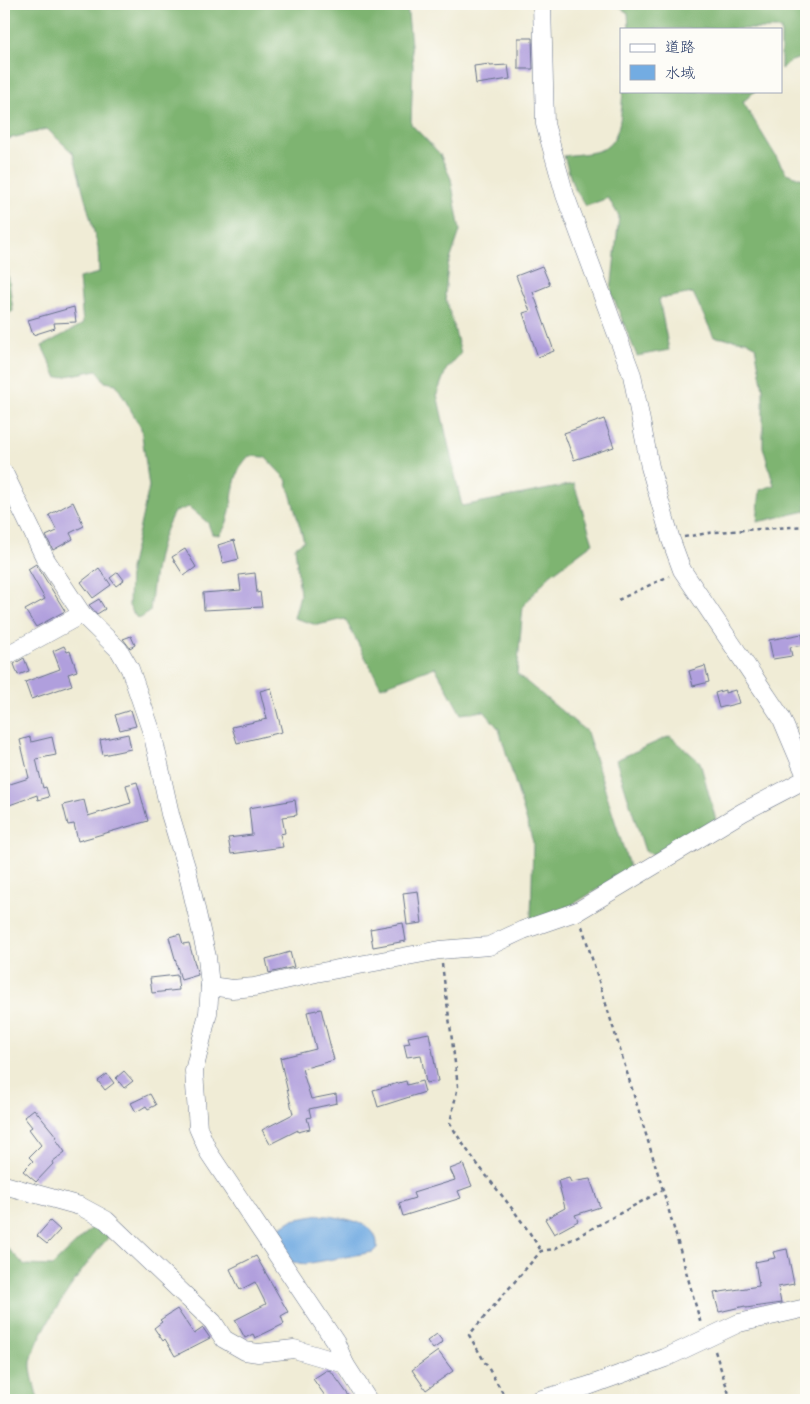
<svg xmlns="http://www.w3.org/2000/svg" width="810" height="1404" font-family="'Comic Neue','Klee One',sans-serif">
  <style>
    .forest { fill: #7eb471; stroke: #4c7268 }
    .water { fill: #73ace2; stroke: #476ea0 }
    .building { fill: #b09fdd }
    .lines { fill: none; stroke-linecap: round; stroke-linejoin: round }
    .minor-casing { stroke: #667188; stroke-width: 19 }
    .path { stroke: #667188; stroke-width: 2.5; stroke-dasharray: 4 4; stroke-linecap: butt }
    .minor { stroke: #fff; stroke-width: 18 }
  </style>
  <rect width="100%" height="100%" fill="#fdfcf7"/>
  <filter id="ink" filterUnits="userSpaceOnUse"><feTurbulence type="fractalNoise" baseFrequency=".02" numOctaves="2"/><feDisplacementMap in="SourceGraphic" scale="10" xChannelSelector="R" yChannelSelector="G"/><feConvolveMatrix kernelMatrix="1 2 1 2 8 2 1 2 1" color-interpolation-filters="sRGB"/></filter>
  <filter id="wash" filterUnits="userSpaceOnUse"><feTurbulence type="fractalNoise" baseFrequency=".0096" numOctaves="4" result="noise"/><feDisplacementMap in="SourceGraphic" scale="20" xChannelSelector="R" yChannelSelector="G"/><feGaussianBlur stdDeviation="1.12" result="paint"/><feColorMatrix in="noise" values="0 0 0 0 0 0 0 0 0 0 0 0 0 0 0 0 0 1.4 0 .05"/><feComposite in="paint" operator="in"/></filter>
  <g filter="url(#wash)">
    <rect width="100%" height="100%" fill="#f0ecd6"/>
    <g class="forest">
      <path d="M4 4H407L413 65 411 124 440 154 451 179 460 231 448 266 445 295 461 353 446 370 437 394 462 506 574 484 593 543 550 575 523 606 517 674 587 732 630 869 543 923 531 919 533 842 499 729 484 711 461 714 435 667 381 687 345 619 317 625 294 618 300 595 295 547 304 541 286 479 265 457 249 456C226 478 238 511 220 535L212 534 208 523 189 507 174 512C157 543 154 576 150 611L141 618 136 617 129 606 130 569 149 487 141 428 116 384 105 382 97 370 57 378 42 346 83 324 79 278 99 273 98 247 73 153 47 129 4 140Z"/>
      <path d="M614 4H806V56L789 62 781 69V29H629L628 13Z"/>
      <path d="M623 91H755L743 102 786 173 806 180V511L757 522 760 490 774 485 763 447V389L755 346 746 341 714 337 693 293 659 299 669 350 637 356 611 292 619 216 608 198 586 206 573 186 564 156C576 154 593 154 603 149 622 140 621 109 623 91Z"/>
      <path d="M4 242 13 311 4 316Z"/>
      <path d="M670 736 700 762 716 820 655 855 645 851 616 760Z"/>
      <path d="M98 1222 108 1230V1238C87 1261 36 1332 31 1362 30 1373 36 1389 38 1400H4V1245L25 1265 52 1266Z"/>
    </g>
    <path class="water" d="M320 1215C340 1218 380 1220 377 1248L373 1252 305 1264 292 1262 278 1246 276 1230 292 1220Z"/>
    <g id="blocks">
      <g class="building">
        <path d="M518 38H532L533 69H518Z"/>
        <path d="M490 64V66L508 65 510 79 476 84 474 66Z"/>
        <path d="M542 266 550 285 533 292 554 351 538 357 523 313 530 311 516 276Z"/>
        <path d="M74 307 76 322 54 323 55 328 33 335 28 320Z"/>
        <path d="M604 419 614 447 574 460 564 433Z"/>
        <path d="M73 502 84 526 70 533 73 539 53 550 46 536 57 531 49 515Z"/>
        <path d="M234 540 239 559 223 563 218 545Z"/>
        <path d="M185 549 196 567 184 576 172 557Z"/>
        <path d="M36 564 65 611 36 627 25 610 45 599 28 569Z"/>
        <path d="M99 568 111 585 93 598 81 582Z"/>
        <path d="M118 572 124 580 116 586 110 578Z"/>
        <path d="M255 573 257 593 260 592 262 607 204 610 203 593 241 590 239 575Z"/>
        <path d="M99 599 105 609 97 614 89 605Z"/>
        <path d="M802 634 804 645 790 647 792 656 773 659 769 640Z"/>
        <path d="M131 636 135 645 130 648 123 639Z"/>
        <path d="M64 646 67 652 70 651 77 671 68 674 72 685 31 699 25 682 60 669 53 651Z"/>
        <path d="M24 658 29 671 18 675 14 664Z"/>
        <path d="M705 666 709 682 693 686 689 671Z"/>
        <path d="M271 688 282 732 237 743 232 727 267 719 260 691Z"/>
        <path d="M725 690V693L735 690 739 703 719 708 715 693Z"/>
        <path d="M131 710 136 726 120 730 115 715Z"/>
        <path d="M128 734 131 749 103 755 100 740Z"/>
        <path d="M30 737 31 742 52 737 56 755 36 759 43 788 46 787 49 797 38 800 37 795 4 807V786L29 778 20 740Z"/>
        <path d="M137 782 148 821 78 841 74 824 68 825 63 805 84 800 88 816 131 803 126 785Z"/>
        <path d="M295 800 297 815 282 817 285 833 280 834 283 847 231 854 228 838 252 835 249 808Z"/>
        <path d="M418 891 422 923 407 925 403 893Z"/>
        <path d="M403 923 406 941 373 947 370 929Z"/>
        <path d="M180 934 183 944 189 943 198 975 181 980 169 937Z"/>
        <path d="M290 952 294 967 269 973 266 959Z"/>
        <path d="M177 975 179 990 152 993 150 978Z"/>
        <path d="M321 1009 334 1060 302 1069 311 1099 336 1094 337 1103 309 1109 311 1117 307 1118 310 1129 298 1132V1130L270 1144 262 1130 293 1114 280 1058 316 1049 307 1012Z"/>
        <path d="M429 1033 438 1081 426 1083 421 1055 407 1057 404 1044 410 1043 408 1037Z"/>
        <path d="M124 1071 133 1081 124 1088 116 1078Z"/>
        <path d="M107 1074 114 1083 105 1090 98 1081Z"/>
        <path d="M406 1081 407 1085 422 1081 425 1092 378 1107 373 1090Z"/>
        <path d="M150 1094 156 1105 148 1109 146 1106 136 1112 131 1103Z"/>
        <path d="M34 1109 57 1137 55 1138 65 1152 52 1162 53 1164 36 1182 23 1171 33 1161 29 1157 41 1145 29 1129 32 1127 24 1117Z"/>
        <path d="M463 1164 472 1186 458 1191 461 1198 403 1216 399 1203 415 1198 413 1193 455 1180 450 1169Z"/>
        <path d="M569 1178 571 1182 590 1179 600 1207 575 1215 578 1221 554 1234 545 1219 565 1208 558 1181Z"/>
        <path d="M50 1221 60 1230 47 1244 37 1236Z"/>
        <path d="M787 1249 794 1284 778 1287 781 1303 746 1308 745 1306 719 1312 714 1293 759 1286 755 1262 775 1258 773 1252Z"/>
        <path d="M256 1256 288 1312 281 1316 284 1324 255 1338 253 1334 245 1338 235 1320 266 1304 255 1282 240 1290 230 1269Z"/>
        <path d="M177 1309 194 1334 203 1328 210 1338 175 1356 165 1339 163 1341 154 1328 162 1322 160 1320Z"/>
        <path d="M437 1334 443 1342 433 1349 427 1341Z"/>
        <path d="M438 1351 453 1371 426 1390 412 1370Z"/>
        <path d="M327 1370 331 1371 352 1400H328L313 1379Z"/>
      </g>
    </g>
  </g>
  <g filter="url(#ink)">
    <use href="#blocks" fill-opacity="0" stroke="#667188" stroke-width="1"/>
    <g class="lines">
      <defs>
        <g id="minor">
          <path d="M542 4 545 124 565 195 632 375 650 467 671 540 682 570 781 717 806 776"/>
          <path d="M4 473 46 560 82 614 119 650 130 669 153 736 170 814 187 870 207 957 210 986 208 1013 194 1071 198 1128 209 1153 336 1343 345 1364 368 1400"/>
          <path d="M4 657 82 614"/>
          <path d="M210 986 232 989 254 987 316 973 440 950 489 946 523 930 578 911 743 812 806 779"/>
          <path d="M4 1185 80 1206 106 1220 213 1322 224 1339 245 1351 258 1353 294 1349 345 1364"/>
          <path d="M539 1400 588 1386 665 1358 739 1323 806 1308"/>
        </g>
      </defs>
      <use href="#minor" class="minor-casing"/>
      <g class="path">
        <path d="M684 537 715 532 806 526"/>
        <path d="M618 600 669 576"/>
        <path d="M582 926 663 1190"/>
        <path d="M442 964 458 1086 450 1123C476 1169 515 1206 541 1251"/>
        <path d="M715 1351 731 1400"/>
        <path d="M507 1400 469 1335 541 1251 554 1249 663 1190 701 1324"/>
      </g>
      <use href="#minor" class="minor"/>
    </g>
  </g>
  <rect width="810" height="1404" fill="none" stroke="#fdfcf7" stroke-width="20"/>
  <rect x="620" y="28" width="162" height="65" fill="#fdfcf7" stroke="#a3aaba"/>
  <rect x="630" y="44" width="25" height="8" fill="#ffffff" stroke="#a3aaba"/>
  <text x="665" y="52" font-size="15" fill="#1b2f5e">道路</text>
  <rect x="630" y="65" width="25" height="15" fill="#73ace2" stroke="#a3aaba"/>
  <text x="665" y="78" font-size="15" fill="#1b2f5e">水域</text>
</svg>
